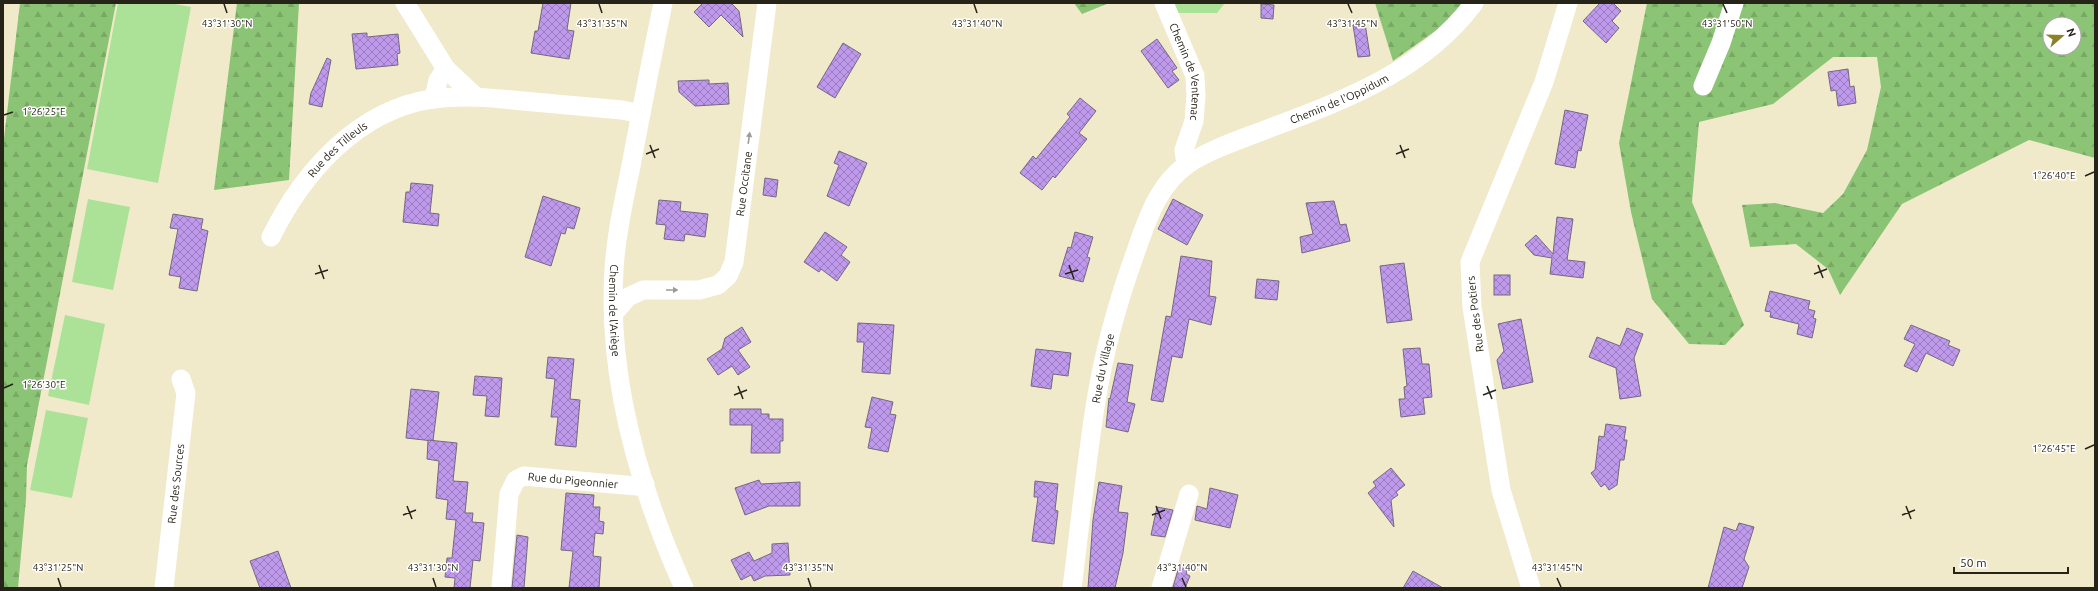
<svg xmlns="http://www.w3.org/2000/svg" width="2098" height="591" font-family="Ubuntu,sans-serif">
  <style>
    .green { fill: #ace298 }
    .forest { fill: url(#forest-firs); fill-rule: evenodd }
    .building { fill: url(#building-cross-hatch); stroke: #736881 }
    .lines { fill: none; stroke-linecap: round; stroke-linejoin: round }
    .minor { stroke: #fff; stroke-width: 19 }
    .oneway { fill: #9d9c97 }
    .ticks { fill: none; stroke: #262318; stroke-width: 1.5 }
    .labels { text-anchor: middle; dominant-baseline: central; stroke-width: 3; stroke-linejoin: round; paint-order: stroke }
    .street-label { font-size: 11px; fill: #262318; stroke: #fff }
    .ticks-label { font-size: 10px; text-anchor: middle; fill: #262318; stroke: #fff; stroke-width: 3; stroke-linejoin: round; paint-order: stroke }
  </style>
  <defs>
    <pattern id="forest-firs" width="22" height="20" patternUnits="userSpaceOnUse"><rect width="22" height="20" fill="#8bc475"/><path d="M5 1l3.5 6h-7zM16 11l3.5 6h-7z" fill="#78a864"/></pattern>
    <pattern id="building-cross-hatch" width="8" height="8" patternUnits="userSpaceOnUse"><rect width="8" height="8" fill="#bf99ec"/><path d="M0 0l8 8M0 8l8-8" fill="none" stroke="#9b7cbe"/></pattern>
  </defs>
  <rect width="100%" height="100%" fill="#f0eacb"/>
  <g class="green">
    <path d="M118 3H170L191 7 158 183 87 169Z"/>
    <path d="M1174 3H1225L1217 13H1174Z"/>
    <path d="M88 199 130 207 113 290 72 282Z"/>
    <path d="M65 315 105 324 89 405 48 396Z"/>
    <path d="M46 410 88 418 72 498 30 490Z"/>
  </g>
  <g class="forest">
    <path d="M20 3H116L27 465 26 499 18 588H3V147Z"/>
    <path d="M237 3H299L289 180 214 190Z"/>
    <path d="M1074 3H1109L1082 14Z"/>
    <path d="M1375 3H1475L1393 61Z"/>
    <path d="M1647 3H2095V158L2029 140 1902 204 1840 295 1828 269 1796 244 1750 247 1742 205 1775 203 1823 213 1843 194 1867 150 1881 87 1877 57H1833L1773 104 1699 122 1692 202 1744 325 1725 345 1689 344 1652 299 1631 212 1619 143ZM2050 24H2074V48H2050Z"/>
  </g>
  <g class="building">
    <path d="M543 3H571L567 30 574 31 569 59 531 53 535 31H538Z"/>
    <path d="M703 3H734L732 4 739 11 743 37 721 15 709 27 694 12Z"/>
    <path d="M1600 3H1613L1621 11 1612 21 1619 28 1606 43 1583 21Z"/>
    <path d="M1261 4 1274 5 1273 19 1261 18Z"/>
    <path d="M1365 23 1370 56 1358 57 1353 25Z"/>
    <path d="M367 33V37L398 34 400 53 397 54 398 65 356 69 352 34Z"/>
    <path d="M1157 39 1177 68 1172 71 1179 80 1168 88 1141 51Z"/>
    <path d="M843 43 861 54 835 98 817 87Z"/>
    <path d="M327 58 331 60 322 107 309 104 311 93Z"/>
    <path d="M1848 69 1850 87 1854 86 1856 103 1838 106 1836 90 1831 91 1828 72Z"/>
    <path d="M709 80V84L728 83 729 104 695 106 679 92 678 81Z"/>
    <path d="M1080 98 1096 111 1079 133 1087 139 1055 178 1053 176 1042 190 1020 173 1033 156 1036 159 1070 117 1067 114Z"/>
    <path d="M1565 110 1588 115 1581 151 1578 150 1575 168 1555 164Z"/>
    <path d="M839 151 867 163 849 206 827 196 839 165 834 163Z"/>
    <path d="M765 178 778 180 776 197 763 195Z"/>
    <path d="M411 183 433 185 430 213 439 214 438 226 403 222 406 192H410Z"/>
    <path d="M543 196 580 208 574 229 567 227 565 234 561 233 551 266 525 257Z"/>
    <path d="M1173 199 1203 215 1187 245 1158 229Z"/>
    <path d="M659 200 681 202 680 211 708 214 705 237 685 234 684 241 664 239 666 225 656 224Z"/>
    <path d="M1334 201 1340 225 1346 224 1350 241 1302 253 1300 237 1313 234 1306 203Z"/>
    <path d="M173 214 203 219 201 229 208 231 197 291 179 288 181 277 169 275 178 229 170 228Z"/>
    <path d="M1557 217 1573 219 1567 260 1585 262 1583 278 1550 274 1552 258 1534 255 1525 245 1536 235 1553 254Z"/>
    <path d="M825 232 847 247 841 255 850 262 837 281 821 269 819 272 804 262Z"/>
    <path d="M1075 232 1093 237 1087 257 1090 258 1083 282 1059 276 1068 247 1071 248Z"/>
    <path d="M1181 256 1212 261 1209 296 1216 297 1211 325 1189 319 1182 358 1172 356 1163 402 1151 400 1166 316 1171 317Z"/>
    <path d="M1404 263 1412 320 1387 323 1380 266Z"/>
    <rect x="1494" y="275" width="16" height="20"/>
    <path d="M1257 279 1279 281 1277 300 1255 298Z"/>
    <path d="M1770 291 1810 301 1808 309 1815 311 1813 318 1816 319 1812 338 1797 334 1799 324 1770 317 1771 312 1765 311Z"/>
    <path d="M1521 319 1533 382 1503 389 1497 360 1504 351 1498 324Z"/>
    <path d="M858 323 894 325 890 374 862 372 864 342H857Z"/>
    <path d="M1911 325 1950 341 1948 345 1960 350 1953 366 1926 353 1917 372 1904 366 1915 344 1904 339Z"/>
    <path d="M742 327 751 342 738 350 750 367 738 375 732 366 718 375 707 359 722 349 725 338Z"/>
    <path d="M1627 328 1643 334 1634 358 1641 396 1620 399 1616 368 1589 357 1597 337 1620 346Z"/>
    <path d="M1420 348 1422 364H1429L1432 397 1423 398 1425 414 1401 417 1399 399H1405L1404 387 1407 386 1403 349Z"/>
    <path d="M1036 349 1071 353 1068 376 1053 374 1051 389 1031 386Z"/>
    <path d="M548 357 574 359 570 399 580 400 576 447 555 445 558 417H551L555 379 546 378Z"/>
    <path d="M1118 363 1133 365 1127 402 1135 404 1128 432 1106 427 1109 398 1110 399Z"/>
    <path d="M475 376 502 378 499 417 485 416 487 396 473 395Z"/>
    <path d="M411 389 439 392 433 441 406 438Z"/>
    <path d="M872 397 893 402 890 414 896 415 888 452 868 448 872 428 865 427Z"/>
    <path d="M730 409H761V414H769V419H783V441H780V453H751L752 425H730Z"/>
    <path d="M1606 424 1626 427 1624 440H1627L1624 460H1620L1617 485 1609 490 1605 484 1601 487 1591 473 1595 470 1599 436 1604 437Z"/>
    <path d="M428 440 457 443 453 481 468 482 465 513H473L472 522 484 523 480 561 473 560 470 588H454L455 578 445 577 447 558H452L456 520 446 519 448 500 436 498 439 461 427 459Z"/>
    <path d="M1391 468 1405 485 1396 492 1398 495 1391 500 1394 527 1368 493 1376 486 1373 482Z"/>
    <path d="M759 480 761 484 800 482V506H769L745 515 735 488Z"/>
    <path d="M1035 481 1058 484 1055 510 1058 511 1054 544 1032 541 1038 497H1034Z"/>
    <path d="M1099 482 1122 486 1118 512 1128 513 1123 553 1115 588H1088L1093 520Z"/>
    <path d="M1210 488 1238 495 1230 528 1195 520 1197 506 1207 509Z"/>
    <path d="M566 493 594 495 593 507H600L599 521 604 522 603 534 595 533 593 556 601 557 599 588H569L573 551 561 550Z"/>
    <path d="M1157 507 1173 510 1165 537 1151 535Z"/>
    <path d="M1739 523 1754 527 1744 559 1749 567 1742 588H1708L1724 527 1736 531Z"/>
    <path d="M517 535 528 537 524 588H512Z"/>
    <path d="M788 543 790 575 765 576 754 581 751 575 741 580 731 560 749 552 754 561 772 553V544Z"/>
    <path d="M278 551 291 588H260L250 561Z"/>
    <path d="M1180 563 1189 566 1186 574 1190 576 1185 588 1173 587Z"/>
    <path d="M1413 571 1443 588H1403Z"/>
  </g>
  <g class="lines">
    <g class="minor">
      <path d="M405 3 446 69 476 97"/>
      <path id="s1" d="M663 3C652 57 641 111 631 166 624 200 616 235 614 270 607 379 640 490 684 588"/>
      <path id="s2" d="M1164 3 1195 76 1196 96 1194 121 1184 150 1186 165"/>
      <path d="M1703 86 1721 43 1734 3"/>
      <path d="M434 99 438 80 446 69"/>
      <path id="s3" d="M271 237C303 172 358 110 432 99 463 95 493 98 523 101 556 104 589 107 622 110L641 114"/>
      <path id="s4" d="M614 313 628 297 643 290H699L718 285 728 276 734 262 767 3"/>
      <path id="s5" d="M164 588 186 393 181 379"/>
      <path id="s6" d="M501 588 509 494 516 480 524 476 613 484 637 486 645 484"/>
      <path id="s7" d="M1072 588C1080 526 1086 463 1096 401 1104 352 1118 301 1135 254 1146 222 1158 184 1188 164 1213 148 1242 139 1270 128 1347 99 1423 71 1474 3"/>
      <path d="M1161 588 1189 494"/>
      <path d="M1531 588 1501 490 1472 307 1470 262 1544 82 1568 3"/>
    </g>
  </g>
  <defs><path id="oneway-solid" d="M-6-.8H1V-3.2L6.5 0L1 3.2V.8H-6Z"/></defs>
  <g class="oneway">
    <use href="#oneway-solid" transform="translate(749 138) rotate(-82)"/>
    <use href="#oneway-solid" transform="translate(672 290)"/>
  </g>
  <path class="ticks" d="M224 4 227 13M599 4 602 13M974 4 977 13M1348 4 1352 13M1723 4 1727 13M4 115 13 112M650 145 655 158M1400 145 1405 158M646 154 659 149M1396 154 1409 149M2085 176 2094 172M319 265 324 279M1069 265 1074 279M1818 265 1823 278M315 274 328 270M1065 274 1078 270M1814 274 1827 269M738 386 743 399M1487 386 1492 399M4 388 13 384M734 395 747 390M1483 395 1496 390M2085 449 2094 445M407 506 412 519M1156 506 1161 519M1906 506 1911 519M403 515 416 510M1152 515 1165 510M1902 515 1915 510M58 578 61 587M433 578 436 587M808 578 811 587M1182 578 1186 587M1557 578 1561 587"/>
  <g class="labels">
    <g class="street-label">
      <text stroke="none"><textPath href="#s2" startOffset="73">Chemin de Ventenac</textPath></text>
      <text stroke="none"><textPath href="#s7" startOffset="612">Chemin de l'Oppidum</textPath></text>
      <text stroke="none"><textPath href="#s3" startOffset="111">Rue des Tilleuls</textPath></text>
      <text stroke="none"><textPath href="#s4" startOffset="221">Rue Occitane</textPath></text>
      <text stroke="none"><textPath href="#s1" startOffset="312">Chemin de l'Ariège</textPath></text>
      <text transform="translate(1475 314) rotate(-97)">Rue des Potiers</text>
      <text stroke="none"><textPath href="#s7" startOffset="222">Rue du Village</textPath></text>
      <text stroke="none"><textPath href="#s6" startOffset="168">Rue du Pigeonnier</textPath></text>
      <text stroke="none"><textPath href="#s5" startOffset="105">Rue des Sources</textPath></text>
    </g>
  </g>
  <g class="ticks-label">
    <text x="1727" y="27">43°31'50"N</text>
    <text x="227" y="27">43°31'30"N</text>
    <text x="602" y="27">43°31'35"N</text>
    <text x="977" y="27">43°31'40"N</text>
    <text x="1352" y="27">43°31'45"N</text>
    <text x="44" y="115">1°26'25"E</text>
    <text x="2054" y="179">1°26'40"E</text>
    <text x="44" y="388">1°26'30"E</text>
    <text x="2054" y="452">1°26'45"E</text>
    <text x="58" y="571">43°31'25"N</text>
    <text x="433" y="571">43°31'30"N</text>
    <text x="808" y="571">43°31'35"N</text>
    <text x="1182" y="571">43°31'40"N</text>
    <text x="1557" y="571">43°31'45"N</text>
  </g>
  <rect width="2098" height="591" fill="none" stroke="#262318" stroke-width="8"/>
  <g transform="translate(2062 36) rotate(70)"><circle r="19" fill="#ffffff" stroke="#a8a7a3"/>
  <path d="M0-3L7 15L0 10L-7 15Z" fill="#89822a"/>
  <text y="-6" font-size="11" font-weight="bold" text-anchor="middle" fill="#262318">N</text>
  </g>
  <path d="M1954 567v6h114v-6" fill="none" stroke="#262318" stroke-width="2"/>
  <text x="1960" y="567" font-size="12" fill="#262318" stroke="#ffffff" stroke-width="3" paint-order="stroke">50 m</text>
</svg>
